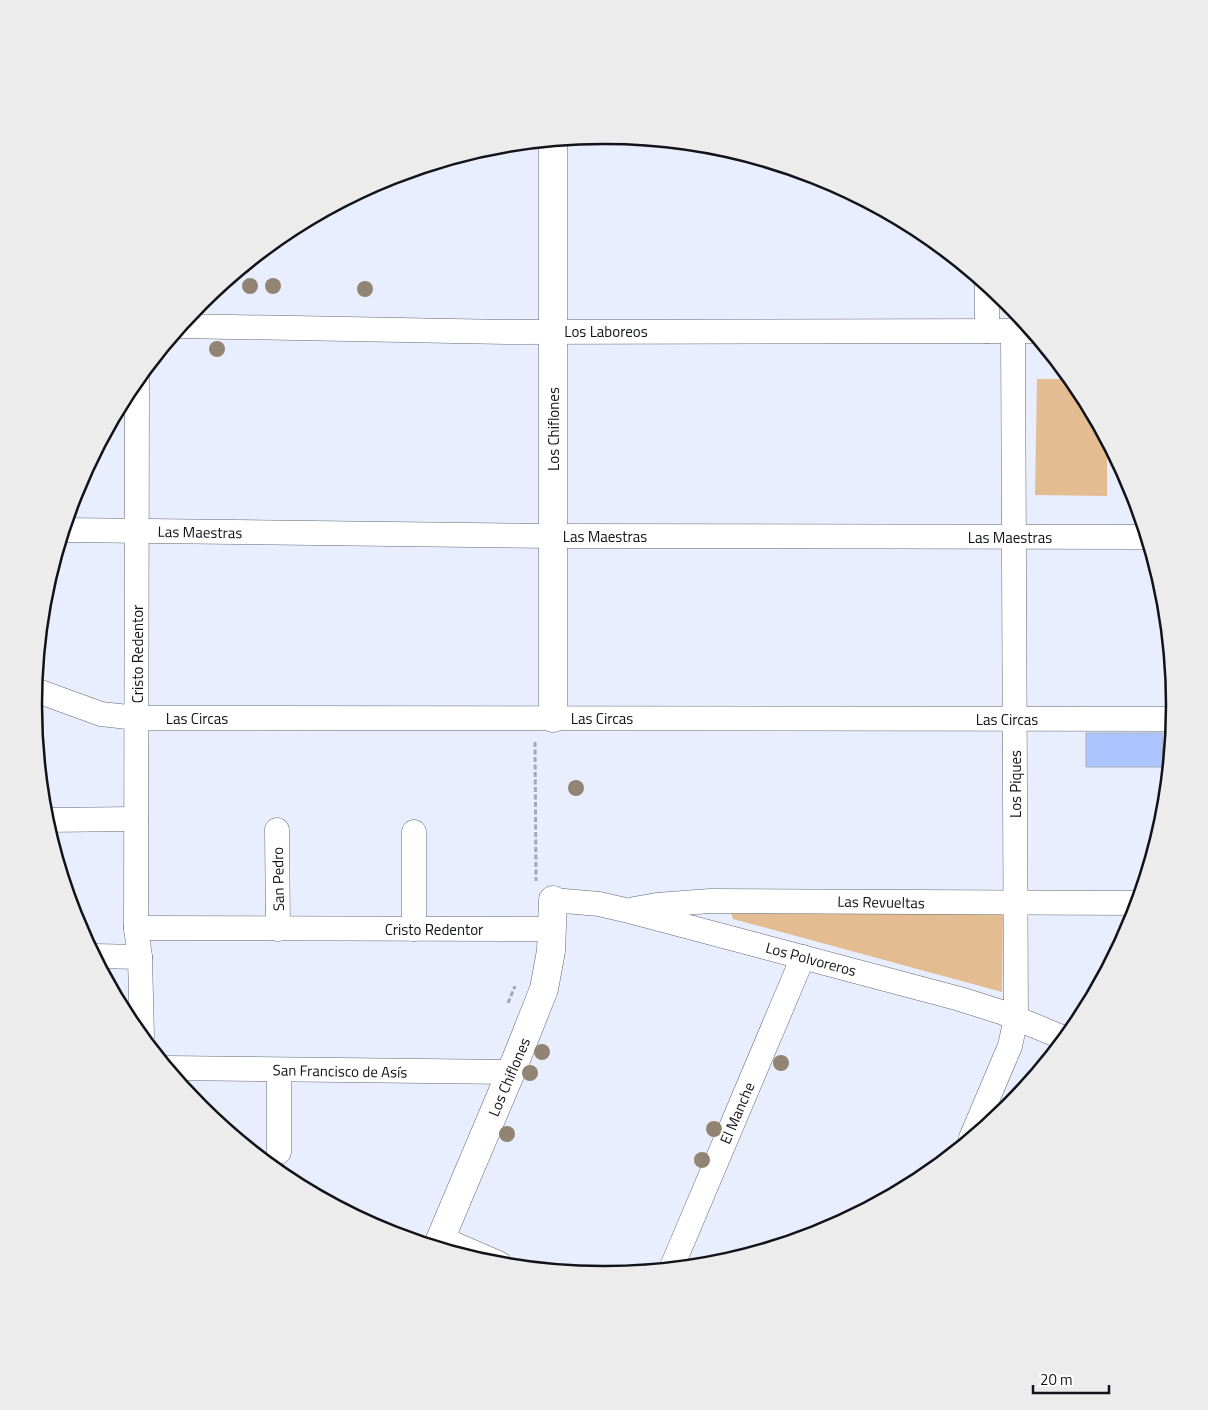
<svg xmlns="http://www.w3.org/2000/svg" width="1208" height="1410" font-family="'Titillium Web',sans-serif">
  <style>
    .green { fill: #e3bd91 }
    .building { fill: #acc5ff; stroke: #a8aebc }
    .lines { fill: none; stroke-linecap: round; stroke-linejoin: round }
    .minor-casing { stroke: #626875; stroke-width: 25 }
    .tertiary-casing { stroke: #626875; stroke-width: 29 }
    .path { stroke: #a4a8b4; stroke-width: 3; stroke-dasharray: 5 2.5; stroke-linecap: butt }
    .minor { stroke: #fff; stroke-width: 24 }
    .tertiary { stroke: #fff; stroke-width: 28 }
    .tree { fill: #928473 }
    .labels { text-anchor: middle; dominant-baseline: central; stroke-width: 4.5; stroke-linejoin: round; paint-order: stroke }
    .street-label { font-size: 15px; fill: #111318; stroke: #fff }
    .rim { fill: none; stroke: #111318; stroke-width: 2.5 }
  </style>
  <rect width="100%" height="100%" fill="#e8eefd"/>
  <g class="green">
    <path d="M1037 379H1070L1078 388 1107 443V496L1035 495Z"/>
    <path d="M730 910H1003L1002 992 733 919Z"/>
  </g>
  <path class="building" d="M1086 733H1163L1162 767H1086Z"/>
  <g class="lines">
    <defs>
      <g id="minor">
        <path d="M181 326 507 332 1031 331"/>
        <path d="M987 331V285"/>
        <path d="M137 380 136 928 140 957 142 1036"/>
        <path d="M64 530 553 536 1146 537"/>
        <path d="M35 690 101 714 137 718 1173 719"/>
        <path d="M46 820 136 819"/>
        <path d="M277 830 278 929"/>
        <path d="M414 832V929"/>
        <path d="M553 900 599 904 625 910 960 999 1001 1012 1064 1038"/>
        <path d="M634 909 657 905 710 901 1137 903"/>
        <path d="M136 928 553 929"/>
        <path d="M95 956 140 957"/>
        <path d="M168 1068 511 1072"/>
        <path d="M279 1070V1152"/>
        <path d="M971 1138 1010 1046 1016 1018 1013 331"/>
        <path d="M671 1269 803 957"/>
      </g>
      <g id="tertiary">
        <path d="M553 718V140"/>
        <path d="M440 1240 498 1265"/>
        <path d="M437 1247 511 1072 544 989 551 951 553 900"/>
      </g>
    </defs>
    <use href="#minor" class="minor-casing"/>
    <use href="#tertiary" class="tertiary-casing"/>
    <g class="path">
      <path d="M160 359V351"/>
      <path d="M535 742 536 881"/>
      <path d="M508 1003 515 986"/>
    </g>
    <use href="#minor" class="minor"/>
    <use href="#tertiary" class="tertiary"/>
  </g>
  <g class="tree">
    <circle cx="250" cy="286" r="8"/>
    <circle cx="273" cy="286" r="8"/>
    <circle cx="365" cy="289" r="8"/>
    <circle cx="217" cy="349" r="8"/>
    <circle cx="576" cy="788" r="8"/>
    <circle cx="542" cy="1052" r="8"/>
    <circle cx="781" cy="1063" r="8"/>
    <circle cx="530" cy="1073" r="8"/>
    <circle cx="714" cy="1129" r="8"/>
    <circle cx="507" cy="1134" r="8"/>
    <circle cx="702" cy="1160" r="8"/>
  </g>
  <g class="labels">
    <g class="street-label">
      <text x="606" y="331">Los Laboreos</text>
      <text transform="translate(553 429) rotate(-90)">Los Chiflones</text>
      <text transform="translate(200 532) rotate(1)">Las Maestras</text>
      <text x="605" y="536">Las Maestras</text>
      <text x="1010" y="537">Las Maestras</text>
      <text transform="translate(137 654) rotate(-90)">Cristo Redentor</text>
      <text x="197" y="718">Las Circas</text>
      <text x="602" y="718">Las Circas</text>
      <text x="1007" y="719">Las Circas</text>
      <text transform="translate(1015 784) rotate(-90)">Los Piques</text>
      <text transform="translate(278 879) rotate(-91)">San Pedro</text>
      <text transform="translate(881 902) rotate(1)">Las Revueltas</text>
      <text x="434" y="929">Cristo Redentor</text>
      <text transform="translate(811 959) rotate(15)">Los Polvoreros</text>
      <text transform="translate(340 1071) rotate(1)">San Francisco de Asís</text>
      <text transform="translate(509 1077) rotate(-67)">Los Chiflones</text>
      <text transform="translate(737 1113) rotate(-67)">El Manche</text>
    </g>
  </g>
  <path d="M0 0H1208V1410H0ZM603 144H605A561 561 0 0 1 1166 705V705A561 561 0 0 1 605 1266H603A561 561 0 0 1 42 705V705A561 561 0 0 1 603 144Z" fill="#ececed" fill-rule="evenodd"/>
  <path class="rim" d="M603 144H605A561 561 0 0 1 1166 705V705A561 561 0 0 1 605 1266H603A561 561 0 0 1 42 705V705A561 561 0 0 1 603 144Z"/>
  <path d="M1033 1385v8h76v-8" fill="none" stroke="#111318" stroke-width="2.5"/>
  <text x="1040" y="1385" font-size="15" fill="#111318" stroke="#ffffff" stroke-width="4" paint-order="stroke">20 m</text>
</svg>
